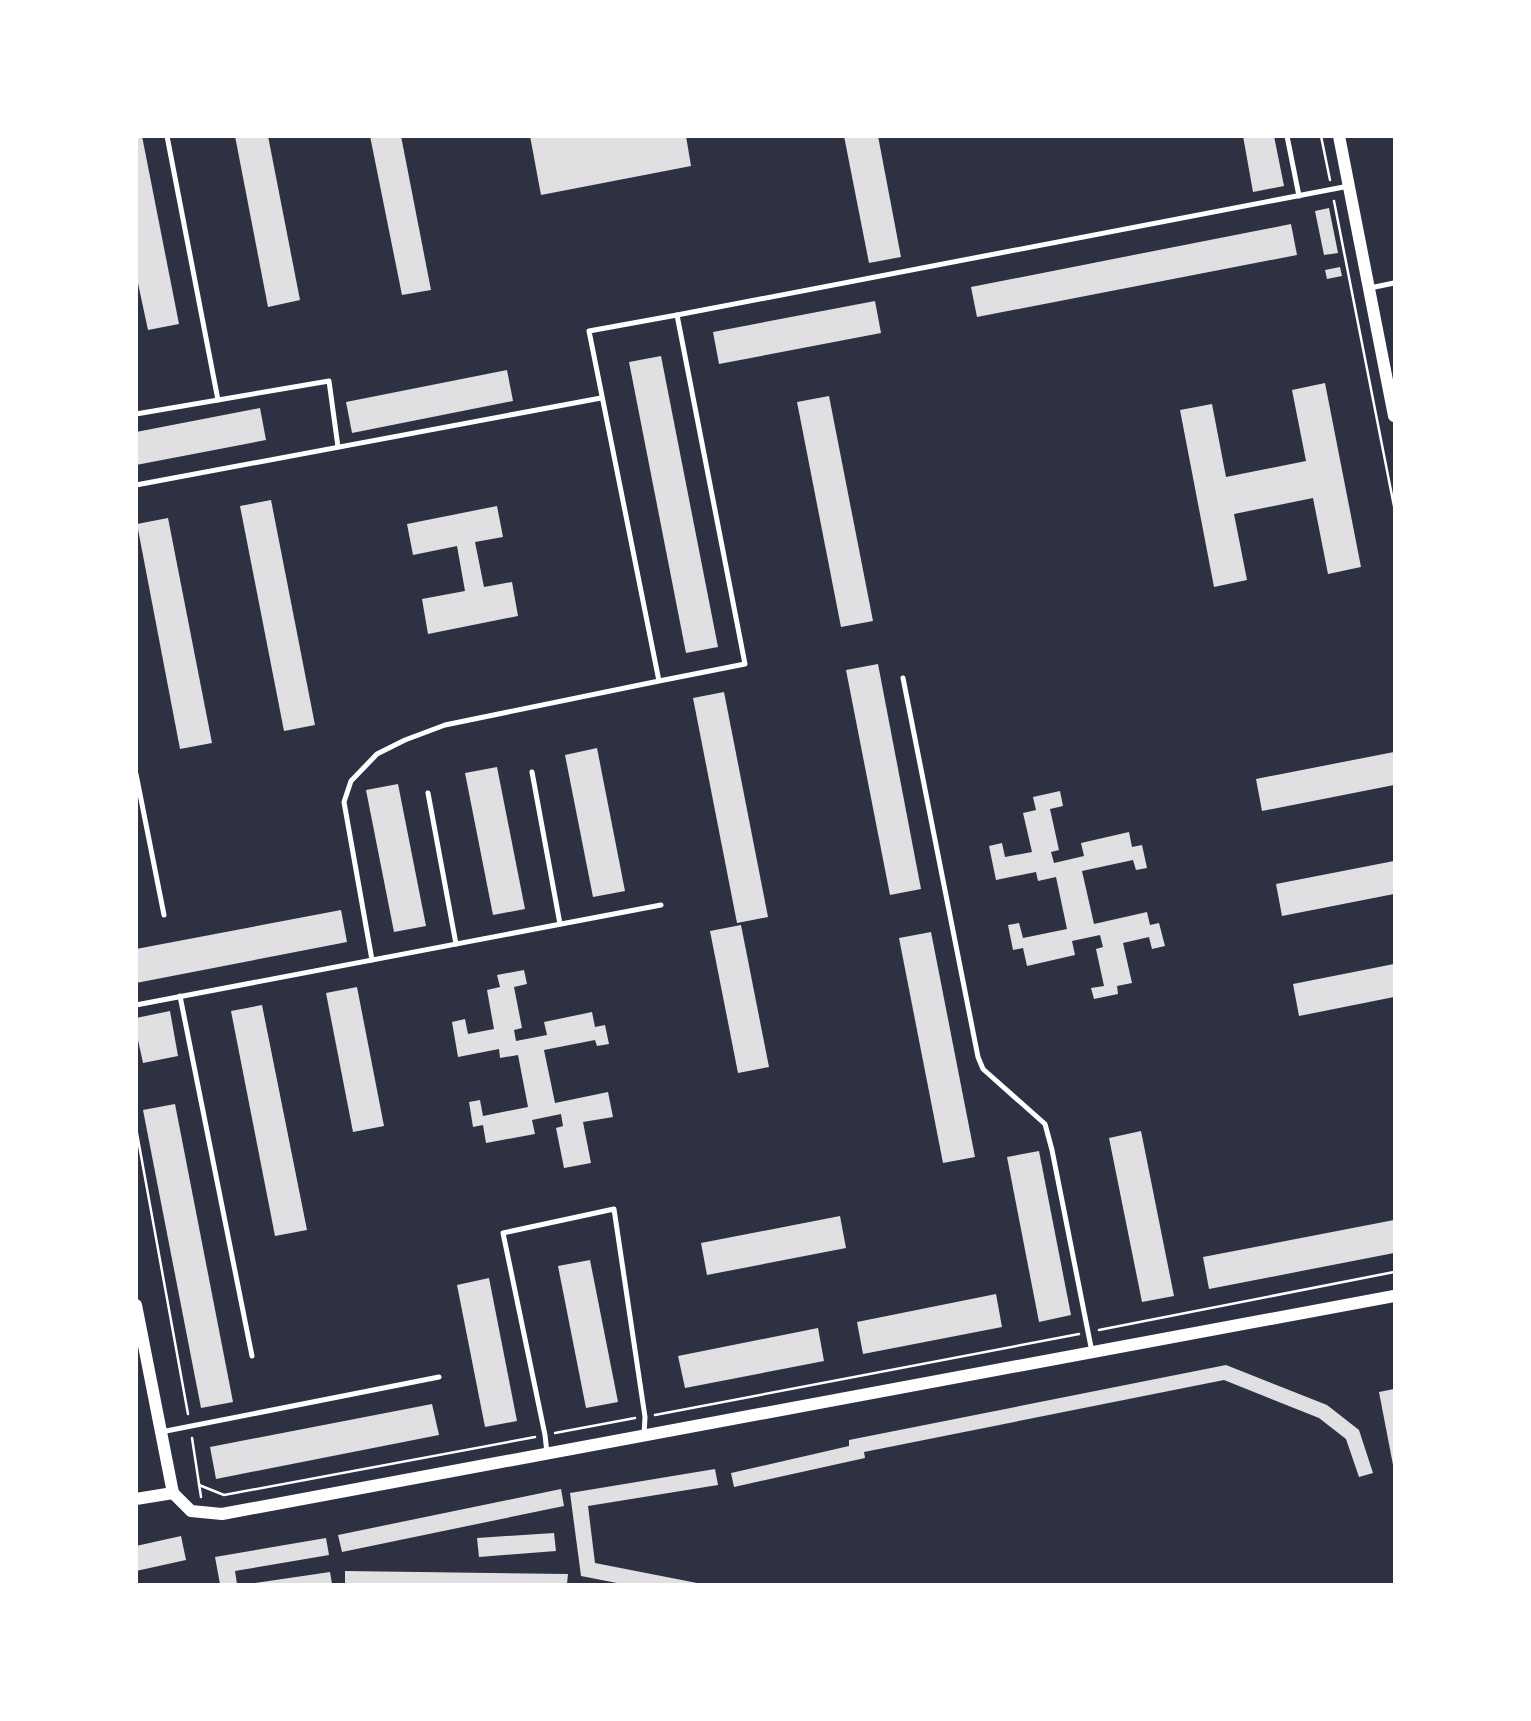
<svg xmlns="http://www.w3.org/2000/svg" width="1531" height="1721" font-family="'Sofia Sans Condensed',sans-serif">
  <style>
    .building { fill: #e0e0e3 }
    .lines { fill: none; stroke-linecap: round; stroke-linejoin: round }
    .path { stroke: #fff; stroke-width: 2.5 }
    .service { stroke: #fff; stroke-width: 5 }
    .tertiary { stroke: #fff; stroke-width: 12 }
  </style>
  <rect width="100%" height="100%" fill="#2d3142"/>
  <g class="building">
    <path d="M136 136H142L179 324 148 330 136 274Z"/>
    <path d="M235 136H268L300 300 268 307Z"/>
    <path d="M370 136H401L431 290 402 295Z"/>
    <path d="M530 136H686L691 166 541 195Z"/>
    <path d="M844 136H878L901 257 869 263Z"/>
    <path d="M1243 136H1274L1284 186 1253 192Z"/>
    <path d="M1329 208 1338 253 1324 255 1315 211Z"/>
    <path d="M1291 224 1297 255 977 317 971 287Z"/>
    <path d="M1340 267 1342 276 1327 279 1325 270Z"/>
    <path d="M875 301 881 333 719 364 713 332Z"/>
    <path d="M661 356 718 647 686 653 629 362Z"/>
    <path d="M507 370 513 401 352 433 346 402Z"/>
    <path d="M1325 383 1361 567 1328 574 1313 498 1234 514 1247 580 1214 587 1180 410 1212 404 1226 477 1306 461 1292 390Z"/>
    <path d="M829 396 873 621 841 627 797 402Z"/>
    <path d="M260 408 266 440 136 465V432Z"/>
    <path d="M271 500 315 725 284 731 240 506Z"/>
    <path d="M497 506 503 537 475 542 484 587 512 582 518 616 428 634 422 599 465 591 457 546 413 555 407 524Z"/>
    <path d="M168 518 212 743 180 749 137 524Z"/>
    <path d="M878 664 921 889 890 895 846 670Z"/>
    <path d="M724 692 768 917 737 923 693 698Z"/>
    <path d="M597 748 625 891 593 897 565 755Z"/>
    <path d="M1394 752V785L1262 811 1256 779Z"/>
    <path d="M497 767 525 909 493 915 465 773Z"/>
    <path d="M398 784 426 926 394 932 366 790Z"/>
    <path d="M1060 791 1063 806 1050 809 1059 850 1051 852 1054 863 1084 856 1081 843 1129 832 1132 847 1142 845 1147 868 1136 870 1133 860 1082 871 1094 924 1147 912 1150 925 1159 923 1165 946 1152 949 1149 937 1123 943 1132 983 1117 986 1118 994 1094 999 1091 988 1104 986 1096 949 1103 947 1100 935 1072 941 1075 955 1027 966 1023 948 1013 950 1008 925 1019 923 1023 938 1067 929 1056 877 1038 881 1036 872 996 880 989 846 1002 843 1005 857 1032 852 1023 813 1036 810 1033 797Z"/>
    <path d="M1394 861V894L1282 916 1276 884Z"/>
    <path d="M341 910 347 942 136 983V949Z"/>
    <path d="M741 925 769 1067 738 1073 710 931Z"/>
    <path d="M931 932 975 1157 943 1163 899 938Z"/>
    <path d="M1394 964V997L1299 1016 1293 984Z"/>
    <path d="M524 970 527 984 514 987 522 1028 514 1030 516 1041 547 1035 544 1022 592 1012 595 1027 605 1025 609 1044 597 1046 595 1040 544 1050 555 1103 608 1092 613 1117 583 1122 591 1163 564 1168 556 1128 563 1126 561 1114 532 1120 535 1134 486 1143 483 1125 473 1127 469 1102 480 1100 483 1116 528 1107 518 1055 500 1058 499 1049 458 1057 452 1022 465 1019 468 1034 494 1029 487 990 500 987 497 975Z"/>
    <path d="M357 987 384 1126 353 1132 326 993Z"/>
    <path d="M262 1005 307 1230 275 1236 231 1011Z"/>
    <path d="M170 1011 178 1056 143 1063 136 1031V1018Z"/>
    <path d="M175 1104 233 1402 201 1408 143 1110Z"/>
    <path d="M1141 1131 1174 1296 1142 1302 1109 1138Z"/>
    <path d="M1039 1151 1071 1315 1039 1322 1007 1157Z"/>
    <path d="M840 1216 846 1248 707 1275 701 1243Z"/>
    <path d="M1394 1220V1253L1209 1289 1203 1257Z"/>
    <path d="M590 1260 618 1402 586 1408 558 1266Z"/>
    <path d="M489 1278 517 1421 485 1427 457 1285Z"/>
    <path d="M996 1294 1002 1327 863 1354 857 1322Z"/>
    <path d="M818 1328 824 1361 685 1388 678 1356Z"/>
    <path d="M1226 1365 1327 1405 1359 1430 1373 1473 1359 1477 1346 1439 1319 1418 1224 1380 864 1452 865 1458 734 1487 731 1473 849 1446V1440Z"/>
    <path d="M1394 1389V1465H1393L1379 1392Z"/>
    <path d="M432 1404 439 1435 216 1479 210 1447Z"/>
    <path d="M715 1469 718 1485 588 1506 595 1563 697 1583V1584H622L581 1576 570 1493Z"/>
    <path d="M561 1489 564 1506 342 1552 338 1535Z"/>
    <path d="M554 1533 556 1551 479 1557 477 1538Z"/>
    <path d="M181 1536 186 1560 136 1571V1546Z"/>
    <path d="M326 1538 329 1555 235 1571 237 1584H220L215 1557Z"/>
    <path d="M345 1571 568 1574 567 1584H345Z"/>
    <path d="M330 1572 332 1584H255V1583Z"/>
  </g>
  <g class="lines">
    <g class="path">
      <path d="M1321 136 1330 180"/>
      <path d="M1334 201 1394 506"/>
      <path d="M136 1128 188 1414"/>
      <path d="M1099 1330 1394 1272"/>
      <path d="M655 1415 1079 1334"/>
      <path d="M555 1433 635 1418"/>
      <path d="M192 1438 201 1497"/>
      <path d="M199 1485 224 1495 535 1437"/>
    </g>
    <g class="service">
      <path d="M167 136 218 400"/>
      <path d="M1287 136 1299 196"/>
      <path d="M1370 288 1394 283"/>
      <path d="M677 315 1349 186"/>
      <path d="M136 414 329 381 338 447"/>
      <path d="M136 485 601 398"/>
      <path d="M903 678 978 1057 983 1069 1045 1124 1052 1150 1092 1352"/>
      <path d="M532 772 560 924"/>
      <path d="M136 774 164 915"/>
      <path d="M428 793 456 944"/>
      <path d="M372 960 344 802 351 781 377 754 405 740 445 725 659 681 589 331 677 315 745 664 659 681"/>
      <path d="M180 996 252 1356"/>
      <path d="M136 1005 661 905"/>
      <path d="M161 1432 439 1377"/>
      <path d="M547 1453 545 1435 503 1233 614 1209 645 1417 644 1435"/>
    </g>
    <g class="tertiary">
      <path d="M1339 136 1394 416"/>
      <path d="M136 1305 173 1493"/>
      <path d="M173 1493 191 1511 222 1514 1394 1296"/>
      <path d="M136 1499 173 1493"/>
    </g>
  </g>
  <rect width="1531" height="1721" fill="none" stroke="#ffffff" stroke-width="276"/>
</svg>
